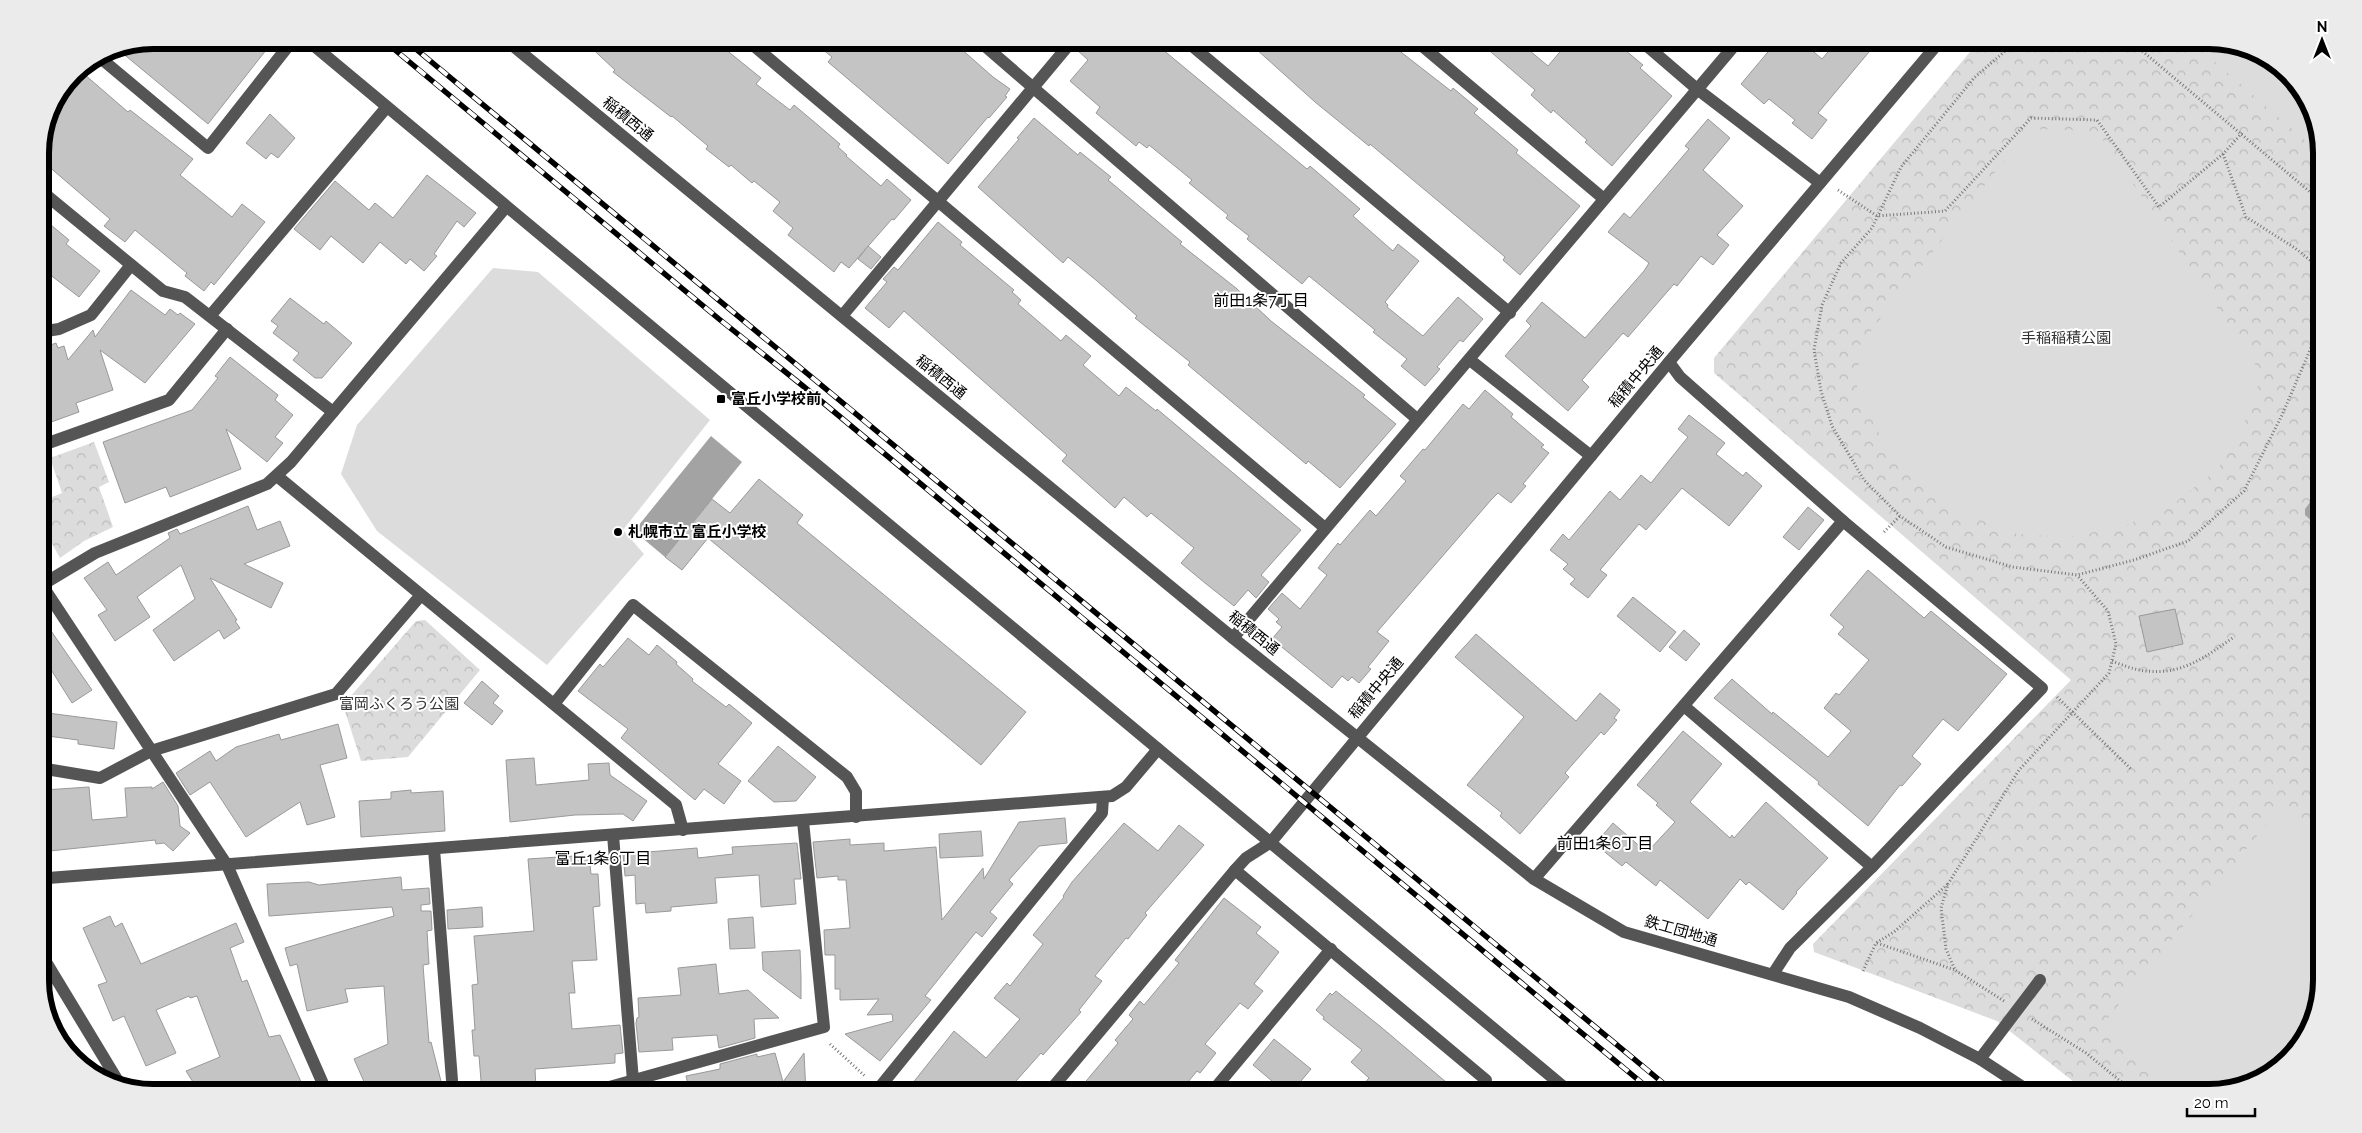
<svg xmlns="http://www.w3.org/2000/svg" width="2362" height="1133" font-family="Raleway,'Noto Sans JP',sans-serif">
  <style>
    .forest { fill: url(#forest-crowns) }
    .pitch { fill: #dcdcdc }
    .water { fill: #a3a3a3 }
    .building { fill: #c4c4c4; stroke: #999 }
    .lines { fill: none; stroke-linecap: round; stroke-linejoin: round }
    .path { stroke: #777; stroke-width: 3; stroke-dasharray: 1 2.5; stroke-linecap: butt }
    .minor { stroke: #555; stroke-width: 12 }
    .rail-casing { stroke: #000; stroke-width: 5.5 }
    .rail { stroke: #fff; stroke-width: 4; stroke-dasharray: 11; stroke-linecap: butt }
    .poi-dot { fill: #000; stroke: #fff; stroke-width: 2 }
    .labels { text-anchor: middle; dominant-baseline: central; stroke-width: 4; stroke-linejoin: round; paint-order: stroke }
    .street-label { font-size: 15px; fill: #000; stroke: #fff }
    .park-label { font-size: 15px; fill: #333; stroke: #fff }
    .poi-label { font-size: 15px; font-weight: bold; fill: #000; stroke: #fff; text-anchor: start }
    .neighbourhood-label { font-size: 16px; fill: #000; stroke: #fff }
    .rim { fill: none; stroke: #000; stroke-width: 6 }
  </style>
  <defs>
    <pattern id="forest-crowns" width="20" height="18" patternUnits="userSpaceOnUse" patternTransform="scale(1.25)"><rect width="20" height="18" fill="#dcdcdc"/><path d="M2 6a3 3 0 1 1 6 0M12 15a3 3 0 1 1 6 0" fill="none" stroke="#bbb"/></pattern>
  </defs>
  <rect width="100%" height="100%" fill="#fff"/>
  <g class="forest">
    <path d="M1980 40H2210L2259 51 2303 90 2322 145V981L2311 1030 2272 1074 2210 1093H2088L1997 1021 1814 952 1813 944 2071 680 1714 373V358Z"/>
    <path d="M94 442 109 482 99 487 113 527 84 541 60 558 40 522V502L62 493 50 458Z"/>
    <path d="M425 620 480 670 408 757 361 761 343 705 416 621Z"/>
  </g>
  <g class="pitch">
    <path d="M2190 40H2210L2259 51 2303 90 2322 145V155Z"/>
    <path d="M2029 129 2097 131 2262 374 2246 419 2218 469 2177 501 2123 527 2067 537 2017 534 1945 506 1887 450 1857 387 1860 345Z"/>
    <path d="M493 268 538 272 710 420 623 530 644 554 547 665 377 531 341 474 357 425Z"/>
    <path d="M2280 808 2322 841V981L2311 1030 2272 1074 2210 1093H2173L2099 1029Z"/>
  </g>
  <g class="water">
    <path d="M711 436 742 462 665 557 634 531Z"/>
    <path d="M2322 495V530L2305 515V509L2314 497Z"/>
  </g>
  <g class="building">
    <path d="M152 40H274L208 124 115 47Z"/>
    <path d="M583 40H714L761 78 756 84 790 110 794 105 819 126 840 144 838 147 847 155 846 156 881 186 887 179 911 200 894 220 892 219 849 268 841 262 834 272 788 235 793 228 773 211 780 202 754 181 752 183 731 165 729 167 706 149 708 146 672 116 671 117 613 72 615 70Z"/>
    <path d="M811 40H951L993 77 1010 89 1005 96 1007 97 989 118 988 117 948 164 828 62 832 57Z"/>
    <path d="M1081 40H1169L1162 49 1307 169 1310 166 1360 209 1353 216 1393 251 1398 244 1419 261 1385 302 1388 305 1387 307 1423 336 1458 297 1483 319 1463 342 1460 340 1437 367 1440 369 1425 386 1401 366 1407 359 1373 332 1375 330 1309 276 1302 284 1247 239 1249 236 1226 218 1228 215 1189 183 1192 180 1149 145 1147 148 1139 142 1136 146 1096 113 1100 107 1070 81 1088 60 1076 49Z"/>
    <path d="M1246 40H1404L1397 49 1451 91 1453 88 1478 109 1474 113 1518 150 1516 153 1580 206 1520 275 1503 260 1505 257 1370 144 1369 146 1315 102Z"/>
    <path d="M1477 40H1517L1548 66 1570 40H1613L1643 65 1640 68 1672 96 1612 166 1585 142 1587 140 1553 110 1551 113 1531 95 1535 90Z"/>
    <path d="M1778 40H1800L1822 59 1838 40H1879L1818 113 1827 120 1812 139 1792 123 1795 120 1769 99 1764 104 1741 84Z"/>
    <path d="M84 74 128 112 130 110 193 159 180 175 232 217 242 204 265 222 214 285 211 282 204 291 185 276 187 273 135 230 125 242 104 226 110 219 40 159V145L47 118Z"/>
    <path d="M270 114 295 138 278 158 271 153 266 159 246 143Z"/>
    <path d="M1034 118 1078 155 1080 152 1111 177 1108 180 1182 242 1180 244 1236 288 1271 321 1365 395 1363 397 1396 424 1340 488 1308 461 1306 464 1188 365 1190 362 1135 318 1137 316 1097 281 1068 257 1063 263 978 187 1019 139 1017 138Z"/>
    <path d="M1708 119 1730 138 1703 170 1743 206 1717 235 1729 245 1713 265 1701 256 1677 286 1674 284 1628 337 1623 333 1582 380 1589 387 1568 411 1505 356 1531 326 1526 321 1542 302 1585 338 1644 271 1649 263 1608 232 1624 213 1630 218 1689 149 1685 146Z"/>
    <path d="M427 175 476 213 464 227 457 221 434 254 437 256 424 271 410 259 406 264 380 242 363 263 331 236 320 250 294 229 335 181 369 210 375 203 393 218Z"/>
    <path d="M938 222 962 242 960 245 1014 290 1012 292 1021 300 1018 304 1061 341 1066 335 1091 356 1083 365 1119 396 1126 387 1156 411 1157 409 1301 530 1261 575 1269 582 1256 598 1248 590 1234 606 1205 583 1181 563 1194 548 1151 513 1147 517 1124 497 1115 508 1062 461 1067 455 904 311 889 328 865 308 887 282 883 279 894 267 898 270Z"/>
    <path d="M51 225 69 240 66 244 100 271 79 297 40 267V238Z"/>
    <path d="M868 246 881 257 871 269 858 259Z"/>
    <path d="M131 290 165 315 170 309 178 315 180 313 195 324 145 383 100 350 113 390 76 403 79 412 40 426V349L56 343 58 348 64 346 68 360 93 330 95 337Z"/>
    <path d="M290 298 324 324 326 321 352 343 322 378H315L293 360 299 353 273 333 278 326 271 321Z"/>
    <path d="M230 357 278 395 275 400 293 415 275 437 283 443 267 462 226 429 241 469 170 497 166 487 125 503 103 442 192 410 218 378 215 376Z"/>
    <path d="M1485 390 1513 414 1511 417 1544 445 1541 447 1549 453 1523 484 1526 486 1511 503 1498 493 1491 500 1377 632 1389 641 1368 667 1371 669 1359 683 1352 677 1348 681 1342 676 1332 688 1272 639 1282 627 1276 622 1279 619 1268 609 1282 593 1300 609 1327 575 1318 568 1338 543 1340 545 1370 510 1376 516 1406 481 1400 476 1423 449 1425 450 1463 404 1469 409Z"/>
    <path d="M1689 415 1725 443 1716 454 1743 476 1746 472 1762 486 1729 526 1682 488 1646 530 1639 524 1600 570 1607 575 1588 598 1570 584 1575 579 1563 569 1568 564 1550 550 1563 534 1569 540 1610 491 1620 500 1641 475 1651 483 1688 437 1678 429Z"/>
    <path d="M759 479 803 515 797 523 1026 712 981 765 708 538 682 570 665 557 712 499 730 513Z"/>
    <path d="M248 506 257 530 280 521 290 546 244 564 283 583 271 608 210 578 237 620 235 621 240 628 224 639 219 630 174 661 153 630 195 599 181 565 137 597 150 617 115 641 98 615 107 610 84 578 108 562 116 575 170 538 168 533 177 529 180 534Z"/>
    <path d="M1808 507 1824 520 1799 550 1783 537Z"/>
    <path d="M1868 570 1924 618 1931 611 2007 674 1958 731 1943 719 1912 756 1921 764 1902 786 1900 785 1868 826 1818 784 1819 782 1714 698 1732 679 1772 714 1773 712 1828 757 1851 731 1824 708 1836 693 1839 695 1869 660 1838 634 1844 627 1830 615Z"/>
    <path d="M1633 597 1676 632 1660 652 1617 616Z"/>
    <path d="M2175 609 2183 644 2147 652 2139 616Z"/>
    <path d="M40 615 92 690 72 703 40 652Z"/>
    <path d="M1684 630 1700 644 1686 661 1669 647Z"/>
    <path d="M1476 634 1576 721 1600 693 1620 710 1614 718 1617 720 1604 735 1601 732 1565 773 1569 777 1520 834 1500 816 1502 813 1467 785 1524 717 1455 657Z"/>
    <path d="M628 638 649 655 657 645 677 662 676 664 693 679 692 681 726 707 729 704 752 723 718 764 741 781 724 804 704 789 695 800 621 738 628 729 578 691 600 664 603 667Z"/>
    <path d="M482 681 499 696 493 703 503 711 492 725 464 703Z"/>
    <path d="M40 712 117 722 114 749 78 744V740L40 735Z"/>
    <path d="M338 724 347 758 320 765 335 817 307 825 300 802 246 837 210 782 190 795 176 773 210 751 216 761 236 747 279 734 281 740Z"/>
    <path d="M1683 731 1722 764 1690 802 1730 838 1732 835 1734 838 1766 802 1828 858 1796 892 1797 893 1783 910 1749 882 1746 885 1740 879 1708 919 1660 880 1656 886 1626 862 1622 866 1595 844 1613 823 1644 850 1648 846 1651 848 1675 822 1656 805 1658 803 1637 785Z"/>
    <path d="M778 746 816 777 796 801 774 802 748 781Z"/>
    <path d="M534 758 536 785 589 780 588 764 609 763 610 775 647 801 633 821 623 814 575 815 510 822 506 760Z"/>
    <path d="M163 782 178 806 180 826 190 833 173 851 164 843 156 844 155 840 40 852V825H47L44 790 89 787 92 820 127 817 125 788 152 787V789Z"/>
    <path d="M411 790V793L443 791 445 831 361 837 359 801 391 799V792Z"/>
    <path d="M1065 818 1067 843 1039 846 1009 880 1013 884 990 912 997 918 982 937 976 932 925 996 931 1000 880 1061 845 1034 893 1021 892 1014 867 1015 879 999 840 1000V989H835V955H825L824 930 850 928 846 880H838V876L817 878 813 842 850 839V845L884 843V851L936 847 942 920 983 868 984 879 1019 822Z"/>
    <path d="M1124 823 1158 851 1179 825 1204 845 1145 913 1147 915 1128 939 1126 938 1095 976 1102 981 1079 1010 1081 1012 1043 1055 1041 1053 1016 1081 1030 1093H923L912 1084 954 1031 986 1058 1020 1019 994 998 1007 983 1010 986 1043 944 1033 935 1064 897 1063 896 1072 882Z"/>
    <path d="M981 831 983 856 940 858 939 834Z"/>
    <path d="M797 843 801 879H794L796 904 761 907 759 875 715 878 717 903 671 907V911L646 913 645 903 636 904 635 875 625 876 623 854 697 848 698 858 733 854 732 847Z"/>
    <path d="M589 855 591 874H598L600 906 593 907 597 960 572 961 575 993H569L572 1029 620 1025 623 1053 615 1054V1063L535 1069 536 1088 526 1089 527 1093H482L479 1056H474L472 1030H475L472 985 478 984 474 936 534 931 528 859Z"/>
    <path d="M401 877 402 890 429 888 430 904 421 905V911H431L432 930 427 931 429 964 423 965 429 1043 431 1042 444 1093H369L354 1059 388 1044 384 986 345 989 348 1002 307 1011 297 964 290 966 285 948 394 916 392 907 269 916 267 884 309 882 319 885Z"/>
    <path d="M1224 898 1261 927 1256 933 1279 952 1254 984 1263 991 1248 1009 1240 1003 1205 1044 1216 1053 1200 1073 1197 1071 1179 1093H1076L1118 1043 1115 1040 1133 1019 1129 1015 1140 1001 1144 1005 1179 963 1175 960Z"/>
    <path d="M482 907 483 927 448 929 447 910Z"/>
    <path d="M110 916 115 927 122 923 141 964 236 923 244 942 230 948 242 982 247 980 269 1037 280 1035 306 1093H200L186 1071 220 1057 197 996 190 998 189 996 156 1010 176 1053 146 1066 124 1016 113 1021 98 985 107 982 83 928Z"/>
    <path d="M753 917 755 948 730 949 728 919Z"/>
    <path d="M800 950 801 977V999L763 970 762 952Z"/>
    <path d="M716 964 719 994 748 990 779 1018 754 1019 755 1038 719 1048 717 1035 672 1038 673 1050 639 1052 636 1023 637 1018 639 1017 638 998 681 995 678 968Z"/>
    <path d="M1336 991 1381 1027 1459 1093H1356L1369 1078 1351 1062 1362 1050 1323 1019 1324 1017 1316 1010 1330 993 1332 995Z"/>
    <path d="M1274 1039 1311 1069 1291 1093H1263L1272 1081 1253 1065Z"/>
    <path d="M775 1053 783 1082 804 1053 806 1093H794L784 1085V1088L764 1093H690L686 1076 720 1069V1064L757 1054V1057Z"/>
  </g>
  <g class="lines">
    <g class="path">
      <path d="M2018 40 1974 78 1901 167 1872 228 1841 263 1822 305 1814 350 1821 391 1832 426 1864 480 1900 516 1946 547 2013 567 2077 575 2134 560 2188 541 2244 491 2282 415 2314 341 2322 318"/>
      <path d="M2129 40 2322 202"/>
      <path d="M344 50 353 40"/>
      <path d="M2223 154 2246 217 2295 248 2322 270"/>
      <path d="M1838 190 1877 216 1945 211 2031 118 2097 120 2159 207 2223 154 2242 133"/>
      <path d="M1884 532 1900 516"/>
      <path d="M2112 661C2122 665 2135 670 2146 671 2183 675 2205 657 2234 637"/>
      <path d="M2057 697 2131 769"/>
      <path d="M1877 943 1955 970"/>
      <path d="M1863 971 1876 943 1894 932 1948 884"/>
      <path d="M2004 1001 1955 970 1946 949 1941 908 1948 884 2019 770 2109 673 2116 644 2108 611 2077 575"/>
      <path d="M2032 1019 2086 1053 2135 1093"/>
      <path d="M830 1044 866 1077"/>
    </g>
    <g class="minor">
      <path d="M307 40 1571 1093"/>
      <path d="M506 40 1233 638 1534 879 1624 932 1849 997 1920 1028 1980 1059 2032 1093"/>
      <path d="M747 40 1325 528"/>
      <path d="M978 40 1417 419"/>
      <path d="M1185 40 1510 313"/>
      <path d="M1415 40 1604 199"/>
      <path d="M1640 40 1697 89 1820 183"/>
      <path d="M98 56 208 148 293 40"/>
      <path d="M40 190 163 291 185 297 333 412"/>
      <path d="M210 316 386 108"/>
      <path d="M842 316 1073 40"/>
      <path d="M40 332 59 329 91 315 131 265"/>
      <path d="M1470 360 1591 456"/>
      <path d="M1669 362 1680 377 1843 521 2042 688 1872 867 1790 948 1773 974"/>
      <path d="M40 446 169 400 227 329"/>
      <path d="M277 476 676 805 683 830"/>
      <path d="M42 585 227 865 327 1093"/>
      <path d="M40 586 95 553 267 484 291 462 506 207"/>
      <path d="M1233 638 1739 40"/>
      <path d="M554 704 633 605 847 777 856 792V817"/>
      <path d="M1684 706 1872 867"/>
      <path d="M40 768 100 778 151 751 336 694 421 595"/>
      <path d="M613 835 634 1093"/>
      <path d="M434 849 453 1093"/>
      <path d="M1235 870 1486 1080"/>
      <path d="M1534 879 1843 521"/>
      <path d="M40 881 48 878 1112 796 1126 787 1158 749"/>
      <path d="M40 952 121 1086"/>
      <path d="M1980 1059 2040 980"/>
      <path d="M588 1093 824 1027 803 821"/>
      <path d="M875 1093 1102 813 1103 797"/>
      <path d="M1048 1093 1235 870 1246 858 1271 842 1669 362 1941 40"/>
      <path d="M1211 1093 1331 949"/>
    </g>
    <defs>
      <g id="rail">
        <path d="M383 40 719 319 803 386 1654 1093"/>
        <path d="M405 40 1675 1093"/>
      </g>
    </defs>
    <use href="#rail" class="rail-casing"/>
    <use href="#rail" class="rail"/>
  </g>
  <g class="poi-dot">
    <rect x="716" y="394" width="10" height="10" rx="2.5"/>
    <circle cx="618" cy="532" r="5"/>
  </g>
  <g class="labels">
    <g class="street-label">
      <text transform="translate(628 119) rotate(39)">稲積西通</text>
      <text transform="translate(941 377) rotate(39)">稲積西通</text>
      <text transform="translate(1636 377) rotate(-50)">稲積中央通</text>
      <text transform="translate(1254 633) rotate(39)">稲積西通</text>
      <text transform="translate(1376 688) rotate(-50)">稲積中央通</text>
      <text transform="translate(1681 931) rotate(16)">鉄工団地通</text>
    </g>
    <g class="park-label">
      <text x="2066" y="338">手稲稲積公園</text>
      <text x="399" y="704">富岡ふくろう公園</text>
    </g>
    <g class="poi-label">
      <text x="731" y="399">富丘小学校前</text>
      <text x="628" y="532">札幌市立 富丘小学校</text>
    </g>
    <g class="neighbourhood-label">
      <text x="1261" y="300">前田1条7丁目</text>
      <text x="1605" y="843">前田1条6丁目</text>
      <text x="603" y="858">富丘1条6丁目</text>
    </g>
  </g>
  <path d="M0 0H2362V1133H0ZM153 49H2209A104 104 0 0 1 2313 153V980A104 104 0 0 1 2209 1084H153A104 104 0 0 1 49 980V153A104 104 0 0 1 153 49Z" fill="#ebebeb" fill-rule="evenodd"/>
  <path class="rim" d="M153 49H2209A104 104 0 0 1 2313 153V980A104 104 0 0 1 2209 1084H153A104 104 0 0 1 49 980V153A104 104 0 0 1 153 49Z"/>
  <g transform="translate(2322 40)" stroke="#ffffff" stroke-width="4" paint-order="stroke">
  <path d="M0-4L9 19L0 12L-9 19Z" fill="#000000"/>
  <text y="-8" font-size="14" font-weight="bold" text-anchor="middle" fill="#000000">N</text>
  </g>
  <path d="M2187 1108v8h68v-8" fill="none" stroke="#000000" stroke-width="2.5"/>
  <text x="2194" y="1108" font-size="15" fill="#000000" stroke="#ffffff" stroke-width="4" paint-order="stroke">20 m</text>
</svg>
